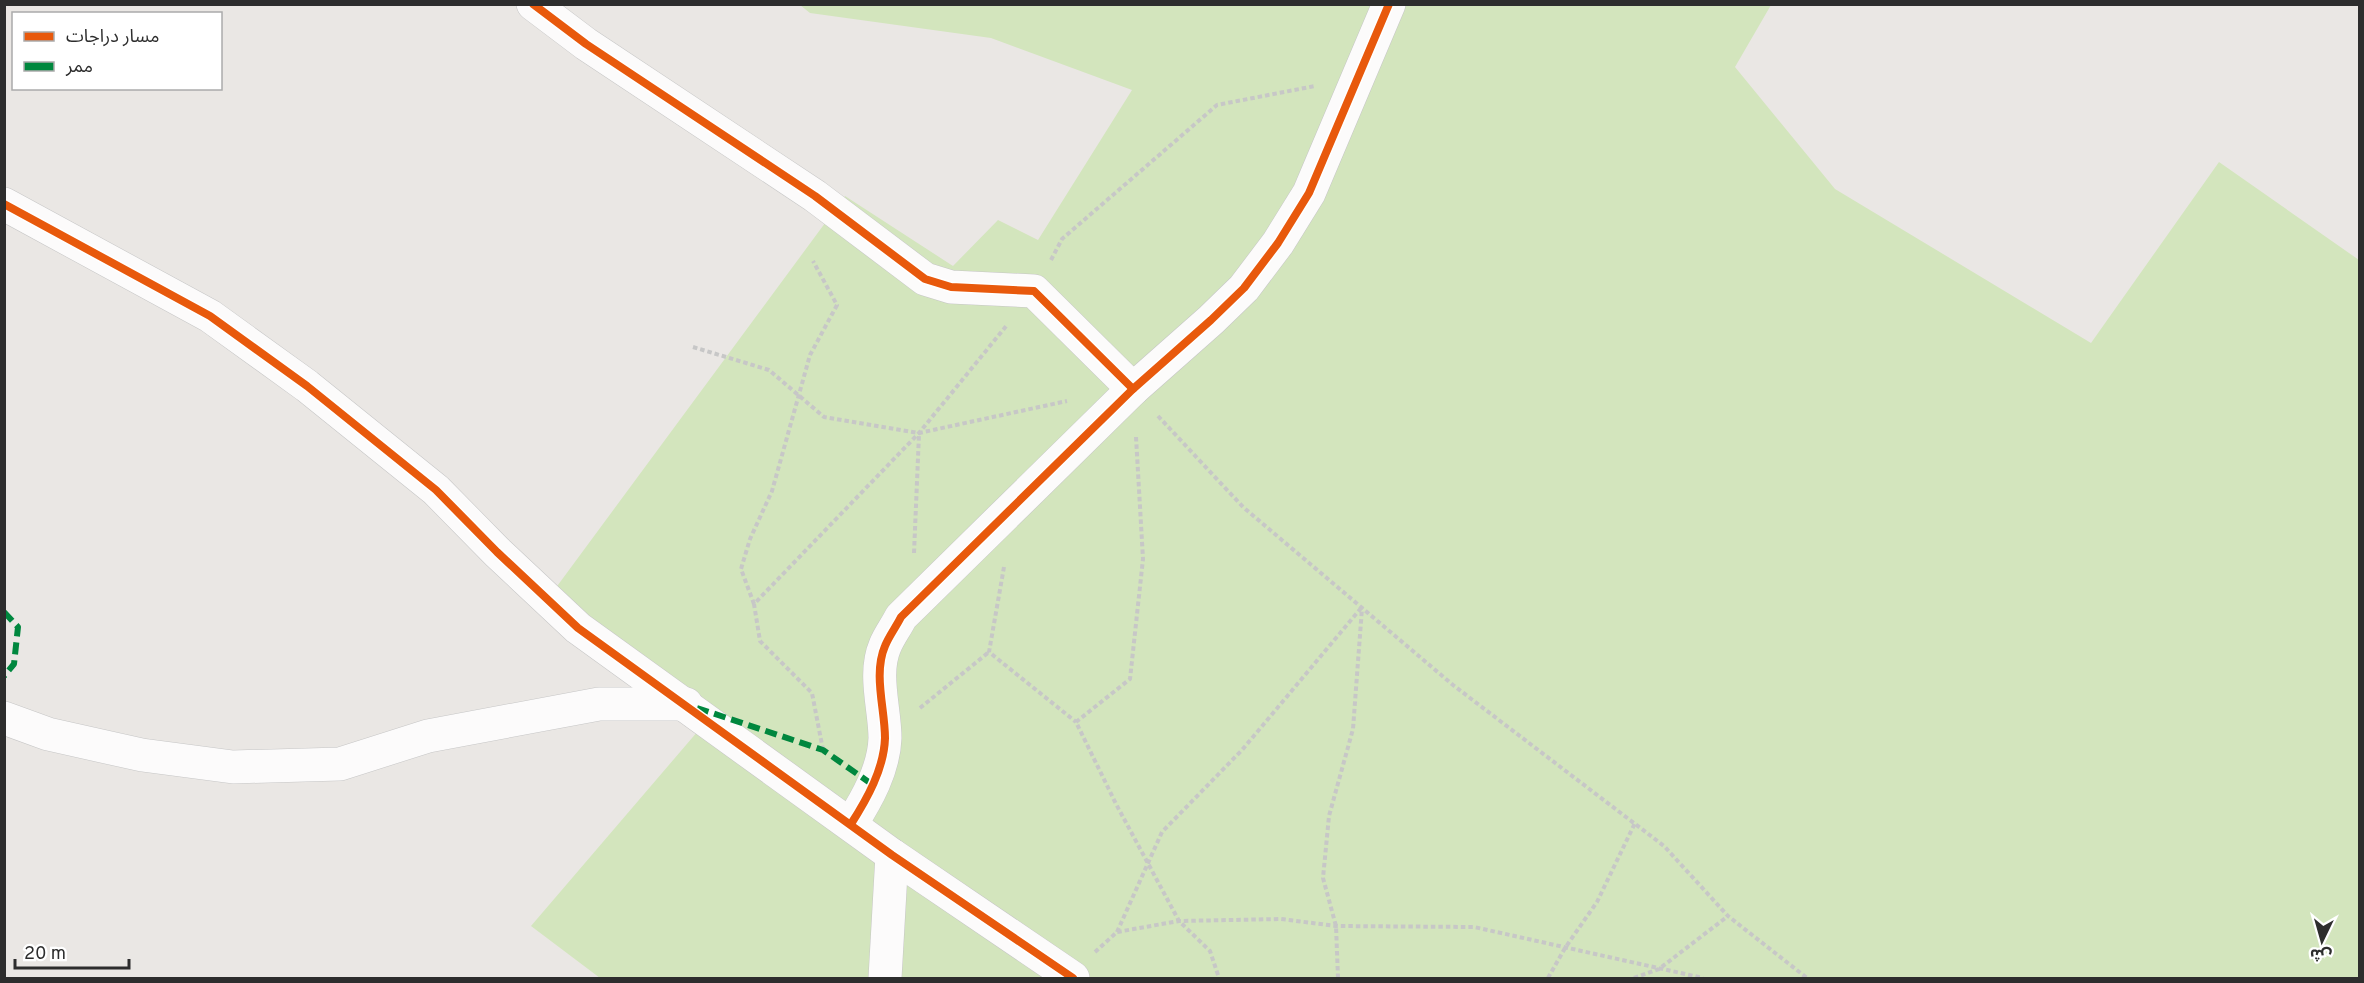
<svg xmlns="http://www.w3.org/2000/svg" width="2364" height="983" font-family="Overpass,'Noto Sans Arabic',sans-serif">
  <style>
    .green { fill: #d3e5bd }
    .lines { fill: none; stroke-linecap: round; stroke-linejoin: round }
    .minor-casing { stroke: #c6c6c6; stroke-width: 34 }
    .path { stroke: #c7c7c7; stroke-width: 4; stroke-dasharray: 4.5 3; stroke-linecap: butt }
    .minor { stroke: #fcfbfb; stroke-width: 33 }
    .quiet { stroke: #00873e; stroke-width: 6; stroke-dasharray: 12 6; stroke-linecap: butt }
    .cycleway-casing { stroke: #fff; stroke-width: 11 }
    .cycleway { stroke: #e8590c; stroke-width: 8 }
  </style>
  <rect width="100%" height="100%" fill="#eae7e4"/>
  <path class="green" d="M800 5H1771L1735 67 1835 189 2091 343 2219 162 2359 260V978H600L531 926 710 717 555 589 845 196 953 266 998 220 1038 240 1132 90 991 38 810 13Z"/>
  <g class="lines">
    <defs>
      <g id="minor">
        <path d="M533 4 586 44 815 196 925 279 951 287 1034 291 1133 389"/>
        <path d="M4 204 210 316 307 386 436 490 497 552 578 628 892 855 1073 978"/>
        <path d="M4 718 48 734 142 755 233 767 340 764 428 736 599 704H686"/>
        <path d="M851 824C867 799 884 769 885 738 885 709 873 674 885 646 889 636 896 627 901 617L1133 389 1211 320 1244 288 1278 243 1309 193 1389 4"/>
        <path d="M885 978 892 855"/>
      </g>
    </defs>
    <use href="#minor" class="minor-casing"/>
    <g class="path">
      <path d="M1051 260 1062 239 1217 105 1315 86"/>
      <path d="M693 347 769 370 824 417 919 433 1067 401"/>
      <path d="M1158 416 1243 507 1453 685 1664 846 1728 916 1807 978"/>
      <path d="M1136 437 1143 559 1130 679 1076 722 1116 804 1179 921 1210 951 1219 978"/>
      <path d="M914 553 919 434"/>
      <path d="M1004 567 989 652 1076 722"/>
      <path d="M754 604 741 569 750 539 772 491 810 355 837 305 813 261"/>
      <path d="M920 708 989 652"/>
      <path d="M823 750 812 693 760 641 754 604 919 433 1007 325"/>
      <path d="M1117 932 1162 832 1242 750 1362 607"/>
      <path d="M1095 952 1117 932 1179 921 1281 919 1336 926 1474 927 1703 978"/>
      <path d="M1338 978 1336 926 1323 878 1329 816 1353 729 1362 608"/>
      <path d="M1548 978 1565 948 1597 902 1635 823"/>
      <path d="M1634 978 1659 969 1728 916"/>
    </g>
    <use href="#minor" class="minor"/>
    <g class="quiet">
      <path d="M4 612 18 627 14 664 4 676"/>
      <path d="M697 708 823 750 873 785"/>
    </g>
    <defs>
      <g id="cycleway">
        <path d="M533 4 586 44 815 196 925 279 951 287 1034 291 1133 389"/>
        <path d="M4 204 210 316 307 386 436 490 497 552 578 628 892 855 1073 978"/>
        <path d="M851 824C867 799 884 769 885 738 885 709 873 674 885 646 889 636 896 627 901 617L1133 389 1211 320 1244 288 1278 243 1309 193 1389 4"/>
      </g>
    </defs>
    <use href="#cycleway" class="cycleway-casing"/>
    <use href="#cycleway" class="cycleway"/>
  </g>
  <rect width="2364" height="983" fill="none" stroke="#2d2d2d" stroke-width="12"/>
  <rect x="12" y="12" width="210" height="78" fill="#ffffff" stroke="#ababab" stroke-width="1.5"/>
  <rect x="24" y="32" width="30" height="9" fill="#e8590c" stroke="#ababab" stroke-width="1.5"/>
  <text x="66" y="42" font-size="18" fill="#2d2d2d">مسار دراجات</text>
  <rect x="24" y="62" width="30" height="9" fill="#00873e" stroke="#ababab" stroke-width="1.5"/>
  <text x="66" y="72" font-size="18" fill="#2d2d2d">ممر</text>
  <g transform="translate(2322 941) rotate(185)" stroke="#ffffff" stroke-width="4.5" paint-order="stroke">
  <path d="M0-4.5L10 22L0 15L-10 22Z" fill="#2d2d2d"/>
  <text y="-9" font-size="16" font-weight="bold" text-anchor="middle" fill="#2d2d2d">ش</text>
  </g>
  <path d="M15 959v9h114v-9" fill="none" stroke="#2d2d2d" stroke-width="3"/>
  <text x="24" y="959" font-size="18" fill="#2d2d2d" stroke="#ffffff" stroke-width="4.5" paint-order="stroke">20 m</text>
</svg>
